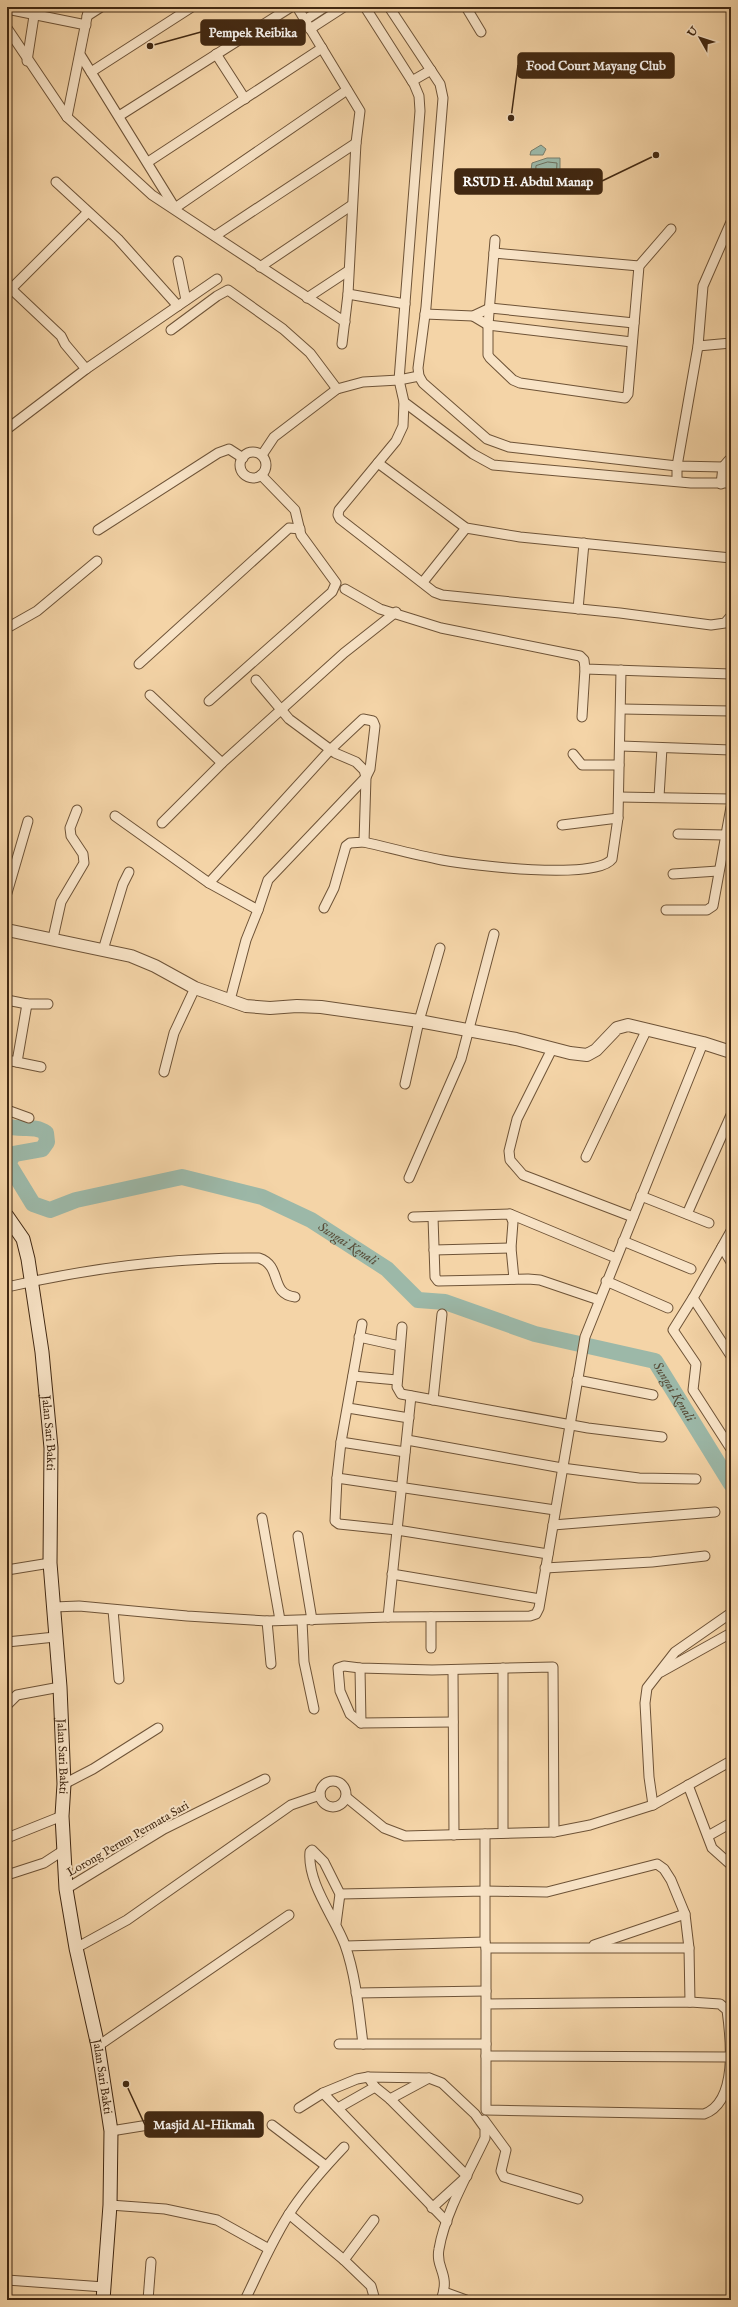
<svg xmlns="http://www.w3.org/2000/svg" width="738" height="2307" font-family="'IM FELL English',serif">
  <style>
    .water { fill: #9cb8a8; stroke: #787e6c }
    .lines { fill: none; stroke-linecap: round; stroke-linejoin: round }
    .shore { stroke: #6e705d; stroke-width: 1 }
    .river { stroke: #9cb8a8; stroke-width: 16 }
    .minor-casing { stroke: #6e5337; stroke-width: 11 }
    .tertiary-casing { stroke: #6e5337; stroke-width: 14 }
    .secondary-casing { stroke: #412812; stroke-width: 15 }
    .minor { stroke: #f8e3c6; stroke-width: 9 }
    .tertiary { stroke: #f8e3c6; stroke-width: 12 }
    .secondary { stroke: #f8e3c6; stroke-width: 13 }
    .labels { text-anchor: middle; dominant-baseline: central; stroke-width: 4; stroke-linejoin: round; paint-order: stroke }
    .street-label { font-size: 12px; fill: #412812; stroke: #f8e3c6 }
    .water-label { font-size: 13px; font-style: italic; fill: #584c38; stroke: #f8e3c6 }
    .leader { fill: none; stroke: #412812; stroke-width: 1.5 }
    .callout-dot { fill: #412812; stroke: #f8e3c6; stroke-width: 1.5 }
    .callout { fill: #412812; stroke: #412812; stroke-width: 1.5 }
    .callout-label { font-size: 13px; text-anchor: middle; font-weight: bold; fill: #fff }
  </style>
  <rect width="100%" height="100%" fill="#f4d4a7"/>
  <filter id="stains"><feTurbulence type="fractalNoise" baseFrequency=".005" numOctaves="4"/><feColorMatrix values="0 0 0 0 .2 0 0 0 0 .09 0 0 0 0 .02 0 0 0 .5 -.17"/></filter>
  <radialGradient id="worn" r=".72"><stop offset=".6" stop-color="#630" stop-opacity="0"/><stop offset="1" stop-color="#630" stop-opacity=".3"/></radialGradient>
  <g class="water">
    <path d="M541 145 546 149 543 155H530L531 151Z"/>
    <path d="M547 158H560V187L529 184 532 163Z"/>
  </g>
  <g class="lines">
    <path class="shore" d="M548 162 557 163 556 181 535 180 536 166Z"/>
    <path class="river" id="s1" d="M7 1126C21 1131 34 1124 46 1133L47 1142 42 1149 14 1154 8 1163 33 1204 50 1210 76 1200 182 1177 262 1197 311 1220 387 1269 418 1300 445 1302 535 1334 655 1361 731 1484"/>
    <defs>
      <g id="minor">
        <path d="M297 7 360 111 356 143 348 294 342 344"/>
        <path d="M365 7 414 84 419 96 420 111 399 380 404 402 473 454 493 465 691 483H731"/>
        <path d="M389 7 440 84 443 98 426 307 418 368 419 376 423 383 487 439 509 447 677 466 723 467 731 472"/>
        <path d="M466 7 481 32"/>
        <path d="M7 9 86 25"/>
        <path d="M87 16 101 7"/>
        <path d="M305 20 325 7"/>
        <path d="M7 28 67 117 152 195 345 322"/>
        <path d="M310 29 344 7"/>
        <path d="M216 54 245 99"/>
        <path d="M81 56 175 208 347 90"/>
        <path d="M27 61 34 16"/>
        <path d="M91 72 192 7"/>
        <path d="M412 81 431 70"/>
        <path d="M119 116 291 7"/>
        <path d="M67 117 89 7"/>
        <path d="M148 162 322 48"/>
        <path d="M56 182 118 239 178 306"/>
        <path d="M215 236 356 143"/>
        <path d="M495 240 488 325V355L490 358 513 380 520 383 625 398 628 394 639 266 671 229"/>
        <path d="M494 253 639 266"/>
        <path d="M178 261 186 300"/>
        <path d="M260 267 352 205"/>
        <path d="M7 285 61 336 65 344 86 369"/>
        <path d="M12 288 87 213"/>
        <path d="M348 294 405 304"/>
        <path d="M307 298 348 271"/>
        <path d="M425 314 473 316 490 308 634 323"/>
        <path d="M473 316 488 325 632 342"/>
        <path d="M171 330 217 296 228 290 283 329 310 353 337 389"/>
        <path d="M698 346 731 343"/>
        <path d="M404 402 403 426 396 441 339 510 338 515 340 519 434 592 442 595 620 613 711 625 725 623 731 616"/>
        <path d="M7 429 86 369 217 279"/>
        <circle cx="253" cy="465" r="13"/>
        <path d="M262 455 274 437 337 389 363 382 399 380 419 376"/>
        <path d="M378 463 466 528 520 537 731 558"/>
        <path d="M677 481V466L698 346 703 286 731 222"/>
        <path d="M721 484 723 467 729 460"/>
        <path d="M98 530 218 453 229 449 243 458"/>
        <path d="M423 582 466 528"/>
        <path d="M345 589 380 609 441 628 580 656 584 660 585 669 731 674"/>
        <path d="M578 609 584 543"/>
        <path d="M7 628 37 611 97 561"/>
        <path d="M139 664 289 528 300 529"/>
        <path d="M256 680 289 719 335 753 356 762 364 770 366 777 364 842 350 843 346 846 334 888 324 908"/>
        <path d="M150 695 222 763"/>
        <path d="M209 701 332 592 336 583 301 535 295 510 261 475"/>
        <path d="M622 709 731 711"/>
        <path d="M582 717 585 669"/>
        <path d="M621 746 731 750"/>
        <path d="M573 754 582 765H619"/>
        <path d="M619 797 731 799"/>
        <path d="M659 797 662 748"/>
        <path d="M115 816 209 883 258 910 246 940 230 1000"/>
        <path d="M162 823 222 763 344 653 396 612"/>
        <path d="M562 825 618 818"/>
        <path d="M678 834 725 835"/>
        <path d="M364 842C390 848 416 855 442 860 470 865 596 881 612 859L618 818 621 670"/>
        <path d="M673 874 718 871"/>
        <path d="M209 883 330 750 363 719 373 721 375 726 370 769 366 777 268 880 258 910"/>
        <path d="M7 893 28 821"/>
        <path d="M666 910H707L713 906 731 807"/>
        <path d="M53 938 61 902 84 863 83 854 71 836 70 828 77 810"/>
        <path d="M103 950 123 884 129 872"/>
        <path d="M7 1000 27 1004H48"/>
        <path d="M552 1049 517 1119 509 1151 510 1160 523 1175 633 1217"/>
        <path d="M7 1060 41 1067"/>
        <path d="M17 1062 27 1004"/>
        <path d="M164 1072 174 1033 195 988"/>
        <path d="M405 1084 419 1021 440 948"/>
        <path d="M7 1110 29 1118"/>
        <path d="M586 1157 647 1029"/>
        <path d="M409 1178 461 1059 494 934"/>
        <path d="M641 1196 709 1223"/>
        <path d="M510 1214 513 1222 511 1248 514 1279"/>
        <path d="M687 1214 731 1115"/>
        <path d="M413 1217 510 1214 616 1258"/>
        <path d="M433 1217 435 1277 438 1281 528 1279 540 1280 599 1300"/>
        <path d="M731 1231 722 1247 731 1262"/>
        <path d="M623 1241 691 1269"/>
        <path d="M722 1247 693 1298 731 1356"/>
        <path d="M434 1250 511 1248"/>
        <path d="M606 1281 668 1308"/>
        <path d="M7 1287C90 1268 175 1257 259 1258 283 1266 269 1294 295 1297"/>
        <path d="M693 1298 673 1330 696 1364 693 1390 731 1449"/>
        <path d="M362 1324 341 1442 337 1478 335 1521 339 1524 397 1530 548 1554"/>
        <path d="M402 1327 397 1387 401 1394 588 1428 662 1437"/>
        <path d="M359 1337 400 1346"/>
        <path d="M353 1376 397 1380"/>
        <path d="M577 1380 653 1395"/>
        <path d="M433 1400 442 1314"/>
        <path d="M348 1408 409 1418"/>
        <path d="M407 1440 562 1468 639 1478 696 1479"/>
        <path d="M341 1442 405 1452"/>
        <path d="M337 1478 555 1510"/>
        <path d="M262 1518 280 1620"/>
        <path d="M553 1525 715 1512"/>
        <path d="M298 1536 312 1620"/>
        <path d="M545 1568 652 1562 705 1556"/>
        <path d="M7 1570 50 1563"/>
        <path d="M392 1574 540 1599"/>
        <path d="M54 1607 79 1606 187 1616 267 1621 388 1617 530 1616 536 1614 539 1608 585 1337 703 1043"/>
        <path d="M113 1610 119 1679"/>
        <path d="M388 1617 411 1396"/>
        <path d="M431 1617V1648"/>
        <path d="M267 1621 271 1664"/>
        <path d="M302 1621 304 1662 314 1709"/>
        <path d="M7 1642 55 1637"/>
        <path d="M360 1668 361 1723 453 1722"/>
        <path d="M503 1668V1833"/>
        <path d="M453 1670 454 1835"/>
        <path d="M661 1672 731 1633"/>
        <path d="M7 1705 17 1695 60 1687"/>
        <path d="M361 1723 350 1714 340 1691 338 1668 344 1666 360 1668 432 1670 553 1667 554 1832"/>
        <circle cx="333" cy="1794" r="13"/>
        <path d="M64 1784 93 1769 158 1728"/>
        <path d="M688 1785 712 1848 731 1865"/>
        <path d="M346 1797 384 1828 405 1836 554 1832 590 1825 653 1805 731 1761"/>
        <path d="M653 1805 649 1777 645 1703 647 1688 675 1652 731 1613"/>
        <path d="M485 1834V1942L486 1948C486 2002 486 2056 486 2110L704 2114C738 2102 731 2040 727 2010L720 2004 690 2002 486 2004"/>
        <path d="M708 1836 731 1823"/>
        <path d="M7 1838 62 1816"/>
        <path d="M7 1875 44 1863 64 1850"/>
        <path d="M66 1889 164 1829 265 1779"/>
        <path d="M340 1894 485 1891 547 1892 657 1864 664 1869 671 1880 685 1914 689 1948 690 2002"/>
        <path d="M336 1924 340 1894 324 1862 312 1850 310 1852C307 1883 335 1918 345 1945 356 1976 359 2012 363 2044"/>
        <path d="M594 1945 685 1914"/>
        <path d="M346 1946 485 1942"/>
        <path d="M76 1948 127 1920 291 1805 320 1795"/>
        <path d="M486 1948H689"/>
        <path d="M356 1993 486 1991"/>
        <path d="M339 2044H486"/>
        <path d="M98 2046 289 1915"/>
        <path d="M486 2056 730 2057"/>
        <path d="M368 2077 375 2087 390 2099 467 2176"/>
        <path d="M323 2093 447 2222"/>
        <path d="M390 2099 429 2078"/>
        <path d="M299 2108 323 2093 357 2079 368 2077 429 2078 442 2083 475 2114 485 2128V2138C469 2172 445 2213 439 2249 435 2269 451 2273 441 2300"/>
        <path d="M338 2108 375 2087"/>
        <path d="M484 2120 506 2150 501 2171 504 2177 578 2199"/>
        <path d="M272 2125 326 2166"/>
        <path d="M111 2131 192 2118"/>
        <path d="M110 2205 165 2209 217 2220 269 2249"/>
        <path d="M432 2208 465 2178"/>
        <path d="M289 2214 344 2260 371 2286 375 2300"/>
        <path d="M344 2260 374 2220"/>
        <path d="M7 2280 104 2287"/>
        <path d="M444 2292 466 2300"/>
        <path d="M148 2300 151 2262"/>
        <path d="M245 2300C260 2269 274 2236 293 2208 308 2186 326 2166 344 2147"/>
      </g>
      <path id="tertiary" d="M7 930 131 956 155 966 195 988 246 1006 270 1008 297 1006 321 1007 419 1021 516 1039 570 1053 587 1055 596 1050 617 1028 628 1025 703 1043 731 1052"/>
      <g id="secondary">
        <path id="s2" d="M7 1216 23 1239 28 1259 42 1352 51 1448 50 1563 60 1687 64 1784 62 1816 66 1889 76 1948 98 2046 111 2131 110 2205 103 2300"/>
      </g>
    </defs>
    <use href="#minor" class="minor-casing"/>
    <use href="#tertiary" class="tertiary-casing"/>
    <use href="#secondary" class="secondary-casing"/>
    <use href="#minor" class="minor"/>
    <use href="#tertiary" class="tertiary"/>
    <use href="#secondary" class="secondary"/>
  </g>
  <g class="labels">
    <g class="street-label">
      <text stroke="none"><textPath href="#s2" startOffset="224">Jalan Sari Bakti</textPath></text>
      <text stroke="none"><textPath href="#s2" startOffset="548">Jalan Sari Bakti</textPath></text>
      <text transform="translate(128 1839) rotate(-30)">Lorong Perum Permata Sari</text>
      <text stroke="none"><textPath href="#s2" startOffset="872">Jalan Sari Bakti</textPath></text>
    </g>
    <g class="water-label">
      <text stroke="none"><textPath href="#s1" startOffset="480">Sungai Kenali</textPath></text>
      <text stroke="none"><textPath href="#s1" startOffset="852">Sungai Kenali</textPath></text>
    </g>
  </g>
  <path class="leader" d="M150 46L201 32M511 118L518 65M656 155L602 181M126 2084L145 2125"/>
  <g class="callout-dot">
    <circle cx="150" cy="46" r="4"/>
    <circle cx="511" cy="118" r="4"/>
    <circle cx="656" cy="155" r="4"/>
    <circle cx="126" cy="2084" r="4"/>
  </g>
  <g class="callout">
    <rect x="201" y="20" width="104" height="25" rx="4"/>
    <rect x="518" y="53" width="156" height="25" rx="4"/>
    <rect x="455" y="169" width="147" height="25" rx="4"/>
    <rect x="145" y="2112" width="118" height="25" rx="4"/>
  </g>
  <g class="callout-label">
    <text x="253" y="37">Pempek Reibika</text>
    <text x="596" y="70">Food Court Mayang Club</text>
    <text x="528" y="186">RSUD H. Abdul Manap</text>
    <text x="204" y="2129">Masjid Al-Hikmah</text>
  </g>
  <rect width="738" height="2307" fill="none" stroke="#f4d4a7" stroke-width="24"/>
  <rect x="8" y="8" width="722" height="2291" fill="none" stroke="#412812" stroke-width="2"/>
  <rect x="12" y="12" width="714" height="2283" fill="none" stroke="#412812"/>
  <g transform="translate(700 38) rotate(309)" stroke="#f8e3c6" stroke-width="3" paint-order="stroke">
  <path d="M0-3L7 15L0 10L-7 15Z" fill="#412812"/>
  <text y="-6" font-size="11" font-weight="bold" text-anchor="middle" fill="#412812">U</text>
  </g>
  <rect width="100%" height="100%" filter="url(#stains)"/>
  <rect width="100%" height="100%" fill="url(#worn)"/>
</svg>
